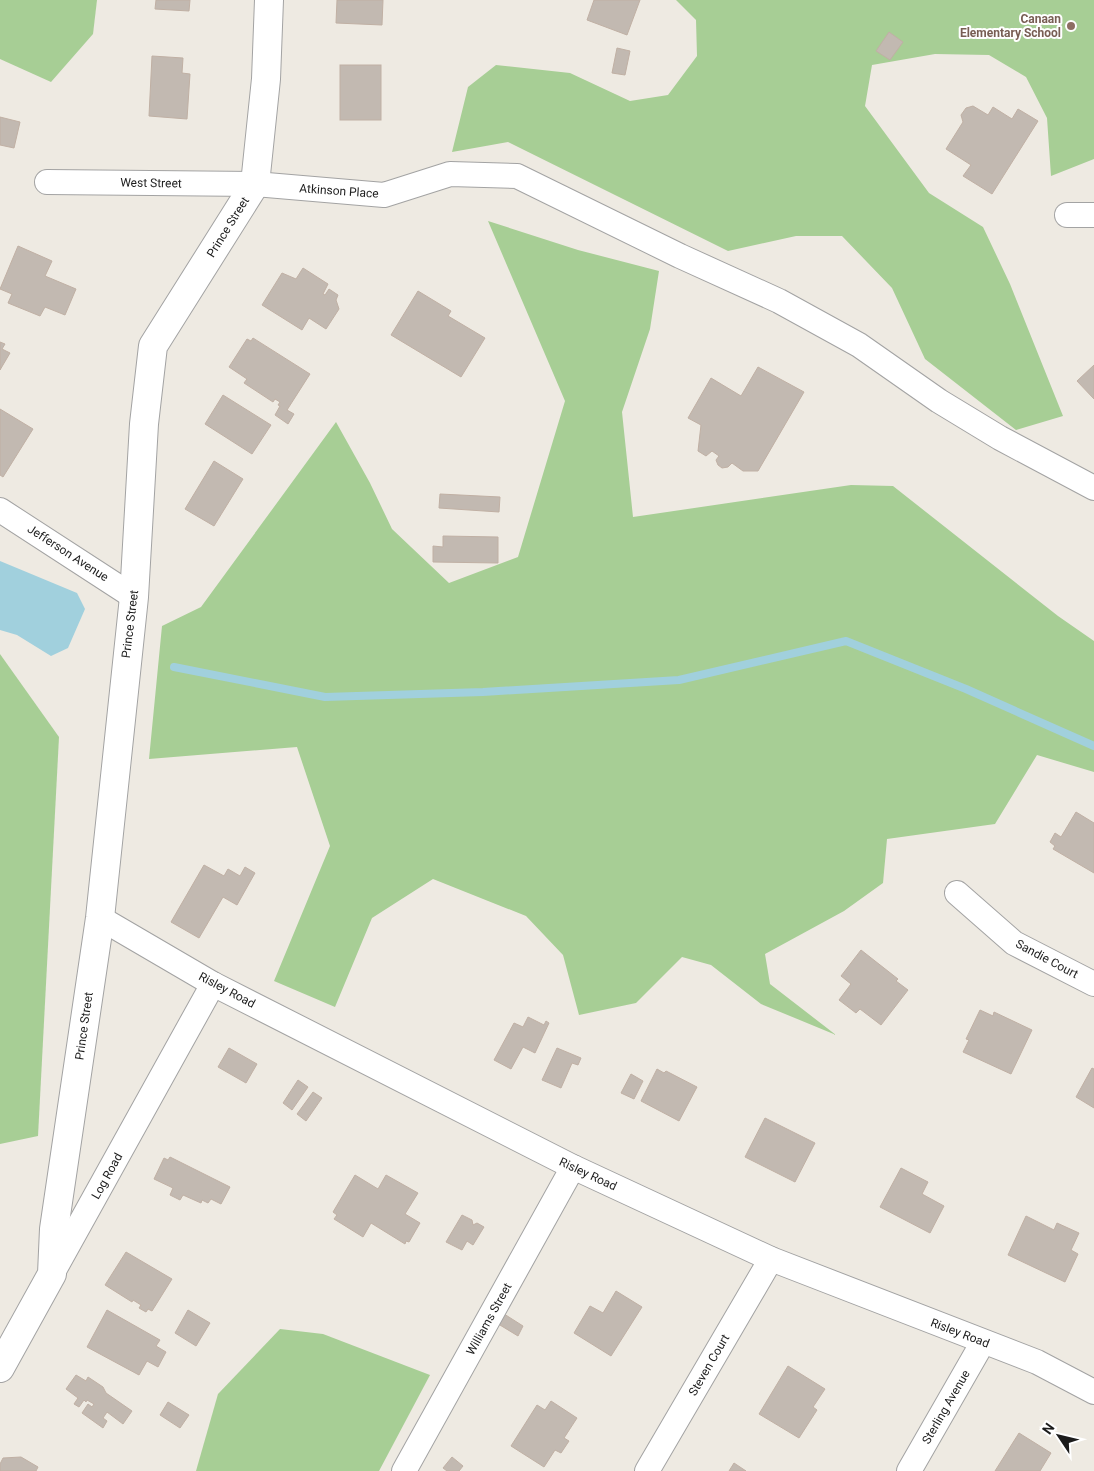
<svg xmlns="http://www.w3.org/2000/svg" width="1094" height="1471" font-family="Roboto,sans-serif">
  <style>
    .forest { fill: #a7ce95 }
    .water { fill: #a1d0dd }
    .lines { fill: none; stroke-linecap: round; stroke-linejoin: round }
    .stream { stroke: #a1d0dd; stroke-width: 8 }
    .building { fill: #c2b9b1; stroke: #c0b0a4 }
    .minor-casing { stroke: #a3a3a3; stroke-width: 26 }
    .tertiary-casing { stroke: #a3a3a3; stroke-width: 30 }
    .minor { stroke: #fff; stroke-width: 24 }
    .tertiary { stroke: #fff; stroke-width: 28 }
    .education-dot { fill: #8d6e63; stroke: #fff; stroke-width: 2 }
    .labels { text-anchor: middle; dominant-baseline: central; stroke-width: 4; stroke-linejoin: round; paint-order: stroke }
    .education-label { font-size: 12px; font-weight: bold; fill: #785e54; stroke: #fff; text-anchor: end }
    .street-label { font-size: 12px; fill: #1c1c1c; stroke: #fff }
  </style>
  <rect width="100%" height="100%" fill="#eeeae2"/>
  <g class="forest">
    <path d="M0 0H97L93 34 51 82 0 59Z"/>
    <path d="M676 0H1094V159L1051 176 1047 118 1026 77 989 55 935 54 872 65 865 106 929 193 983 227 1010 284 1063 416 1016 430 925 359 892 288 842 236H796L728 251 508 142 452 152 468 87 496 65 570 73 630 101 668 95 697 56 696 20Z"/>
    <path d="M488 221 578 250 659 271 650 329 622 412 633 517 851 485 893 486 1058 616 1094 641V772L1037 755 995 824 887 839 883 883 844 911 765 954 770 984 836 1035 761 1004 711 965 682 957 636 1003 579 1015 563 955 526 916 433 879 372 918 335 1007 274 981 330 846 297 747 149 759 162 626 201 607 336 422 370 483 392 529 449 583 518 557 565 401Z"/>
    <path d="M0 654 59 737 38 1136 0 1144Z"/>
    <path d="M280 1329 323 1334 430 1375 379 1471H196L218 1394Z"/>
  </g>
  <path class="water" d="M0 561 77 593 85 609 68 648 51 656 17 635 0 630Z"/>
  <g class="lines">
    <path class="stream" d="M174 667 325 697 483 692 679 680 846 641 966 689 1094 746"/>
  </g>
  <g class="building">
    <path d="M156 0H190L189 11 155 9Z"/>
    <path d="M337 0H383L382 25 336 23Z"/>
    <path d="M594 0H640L627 35 587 20Z"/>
    <path d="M889 32 903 42 890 60 876 51Z"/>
    <path d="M617 48 630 51 625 75 612 73Z"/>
    <path d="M152 56 183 58 182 73 190 74 187 119 149 116Z"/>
    <rect x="340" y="65" width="41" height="55"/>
    <path d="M973 106 988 115 993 107 1012 119 1018 109 1038 121 992 194 963 176 971 165 946 149 963 122 961 115 966 108Z"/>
    <path d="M0 117 20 122 14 148 0 145Z"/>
    <path d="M18 246 52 261 45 276 76 289 65 315 45 307 40 316 8 303 12 294 0 289Z"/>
    <path d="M303 268 328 284 323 294 325 295 329 289 338 295 336 300 339 309 326 329 309 318 302 330 262 305 282 273 296 279Z"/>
    <path d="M418 291 451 311 448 316 485 338 461 377 391 335Z"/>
    <path d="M253 338 310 374 287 410 294 414 288 424 275 415 280 406 278 405 280 402 275 399 273 402 244 383 247 379 229 367 247 339 251 341Z"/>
    <path d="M0 342 5 344 2 349 10 353 0 370Z"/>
    <path d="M1094 365V399L1077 381Z"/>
    <path d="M758 367 804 392 758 471H743L732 463 728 467 722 468 718 465 716 460 719 456 712 451 706 456 698 451 701 425 688 418 711 378 741 396Z"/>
    <path d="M223 395 271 425 252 454 205 424Z"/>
    <path d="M0 409 33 429 3 477 0 475Z"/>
    <path d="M214 461 243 479 214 526 185 509Z"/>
    <path d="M440 494 500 497 499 512 439 508Z"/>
    <path d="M443 536 498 537V563L433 562V546L443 547Z"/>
    <path d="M1076 812 1094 823V873L1053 849 1055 846 1050 842 1055 833 1061 837Z"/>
    <path d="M204 865 224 876 228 869 240 876 245 867 255 873 237 905 223 897 199 938 171 922Z"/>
    <path d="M861 950 898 979 896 981 908 990 881 1025 860 1009 856 1013 839 1000 851 984 841 976Z"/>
    <path d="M980 1010 993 1016 994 1012 1032 1030 1011 1074 963 1052 969 1040 966 1039Z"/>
    <path d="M528 1017 544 1025 546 1021 549 1023 535 1053 523 1047 511 1069 494 1060 514 1023 523 1027Z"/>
    <path d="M229 1048 257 1064 246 1083 218 1067Z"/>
    <path d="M557 1048 581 1058 578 1065 572 1063 561 1088 542 1080Z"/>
    <path d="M1092 1068 1094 1069V1108L1076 1097Z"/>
    <path d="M657 1069 664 1073 666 1071 697 1087 679 1121 641 1101Z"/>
    <path d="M631 1074 643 1081 634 1099 621 1093Z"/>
    <path d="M298 1080 308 1087 292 1110 283 1103Z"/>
    <path d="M313 1092 322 1098 306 1121 297 1114Z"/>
    <path d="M765 1118 815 1143 795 1182 745 1157Z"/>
    <path d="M170 1157 230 1187 221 1204 211 1199 208 1203 202 1200 201 1203 183 1195 180 1200 170 1195 173 1188 154 1179 164 1158 168 1160Z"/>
    <path d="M901 1168 928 1182 922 1194 944 1206 930 1233 880 1207Z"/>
    <path d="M355 1175 378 1189 386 1175 418 1193 405 1214 420 1223 409 1242 406 1241 405 1244 371 1223 363 1237 334 1219 337 1215 333 1212Z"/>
    <path d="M462 1215 472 1220 473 1225 477 1223 484 1227 473 1245 467 1241 462 1250 446 1242Z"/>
    <path d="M1026 1216 1054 1230 1057 1223 1079 1233 1071 1250 1078 1254 1065 1282 1008 1255Z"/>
    <path d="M126 1252 172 1279 152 1311 148 1309 146 1312 139 1308 141 1305 133 1300 132 1302 105 1285Z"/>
    <path d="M616 1291 642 1307 611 1356 574 1333 590 1306 603 1313Z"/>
    <path d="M107 1310 160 1340 156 1346 166 1352 158 1367 147 1361 139 1375 87 1347Z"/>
    <path d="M188 1310 210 1323 196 1346 175 1333Z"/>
    <path d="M501 1312 523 1326 518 1336 495 1322Z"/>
    <path d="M788 1366 825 1389 813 1407 817 1410 799 1438 759 1414Z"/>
    <path d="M76 1375 86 1381 88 1377 103 1387 106 1393 132 1411 123 1424 107 1412 103 1418 107 1421 103 1428 82 1413 88 1404 92 1407 94 1404 87 1400 86 1402 84 1400 79 1407 74 1404 78 1398 66 1389Z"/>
    <path d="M551 1401 577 1418 564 1438 569 1441 561 1453 555 1450 544 1467 511 1446 537 1405 545 1410Z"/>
    <path d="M168 1402 189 1415 180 1428 160 1415Z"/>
    <path d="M1019 1433 1051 1453 1040 1471H995Z"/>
    <path d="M21 1457 38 1467 36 1471H0V1464L3 1458Z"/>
    <path d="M452 1457 463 1466 459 1471H447L443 1468Z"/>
    <path d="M734 1463 746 1471H729Z"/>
  </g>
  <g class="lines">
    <defs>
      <g id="minor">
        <path d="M47 182 255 184 384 195 450 174 517 176 680 256 779 301 859 345 939 401 1000 438 1094 488"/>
        <path d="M1067 215H1094"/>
        <path d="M0 510 134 597"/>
        <path d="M957 893 1014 943 1094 984"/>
        <path d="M100 918 213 984 573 1167 771 1259 1037 1362 1094 1392"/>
        <path d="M52 1274 213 984"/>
        <path d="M404 1471 573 1167"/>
        <path d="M647 1471 771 1259"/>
        <path d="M909 1471 983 1342"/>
      </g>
      <path id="tertiary" d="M0 1368 52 1274 54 1229 100 918 134 597 144 424 153 346 255 184 266 79 269 0"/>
    </defs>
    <use href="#minor" class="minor-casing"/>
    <use href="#tertiary" class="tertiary-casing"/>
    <use href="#minor" class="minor"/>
    <use href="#tertiary" class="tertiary"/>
  </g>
  <circle class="education-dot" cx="1071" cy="26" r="5"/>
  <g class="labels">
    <g class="education-label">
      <text x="1061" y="19">Canaan<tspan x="1061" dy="14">Elementary School</tspan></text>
    </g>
    <g class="street-label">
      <text transform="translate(151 183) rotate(1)">West Street</text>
      <text transform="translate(339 191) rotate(4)">Atkinson Place</text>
      <text transform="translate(228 227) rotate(-58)">Prince Street</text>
      <text transform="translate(68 553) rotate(33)">Jefferson Avenue</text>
      <text transform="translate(130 624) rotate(-83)">Prince Street</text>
      <text transform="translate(1047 959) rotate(28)">Sandie Court</text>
      <text transform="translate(227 990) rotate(28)">Risley Road</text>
      <text transform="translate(84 1026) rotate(-82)">Prince Street</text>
      <text transform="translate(588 1174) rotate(25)">Risley Road</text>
      <text transform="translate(107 1176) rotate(-61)">Log Road</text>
      <text transform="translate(489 1319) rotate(-61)">Williams Street</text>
      <text transform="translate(960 1333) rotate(21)">Risley Road</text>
      <text transform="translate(709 1365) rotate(-60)">Steven Court</text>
      <text transform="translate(946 1407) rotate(-60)">Sterling Avenue</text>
    </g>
  </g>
  <g transform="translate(1059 1436) rotate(305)" stroke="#ffffff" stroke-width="4" paint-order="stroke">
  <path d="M0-4L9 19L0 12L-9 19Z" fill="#1c1c1c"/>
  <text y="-8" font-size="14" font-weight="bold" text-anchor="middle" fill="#1c1c1c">N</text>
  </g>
</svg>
